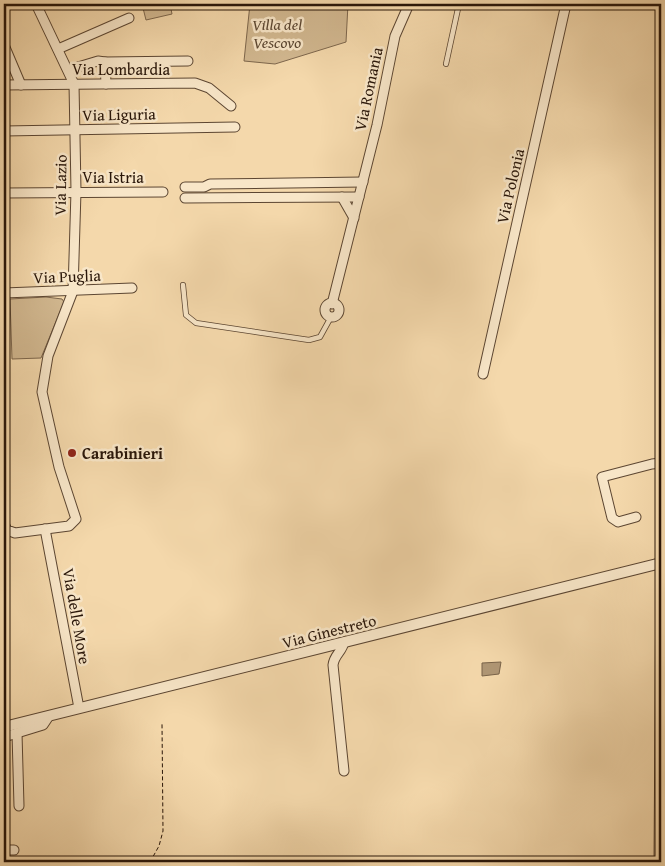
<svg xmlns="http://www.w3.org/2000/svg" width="665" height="866" font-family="'Gentium Book Plus',serif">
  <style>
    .green { fill: #d1b78f; stroke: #7d664c }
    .water { fill: #af9674; stroke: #796349 }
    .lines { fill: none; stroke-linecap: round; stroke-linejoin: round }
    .service-casing { stroke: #5c4632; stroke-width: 6 }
    .minor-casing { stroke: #5c4632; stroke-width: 11 }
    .tertiary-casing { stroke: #5c4632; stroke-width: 12 }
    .path { stroke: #291609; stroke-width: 1; stroke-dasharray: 4 2.5; stroke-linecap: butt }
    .service { stroke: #f8e6c8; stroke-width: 4.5 }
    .minor { stroke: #f8e6c8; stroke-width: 9 }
    .tertiary { stroke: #f8e6c8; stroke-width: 10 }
    .poi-dot { fill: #8f2418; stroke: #f8e6c8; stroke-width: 2 }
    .labels { text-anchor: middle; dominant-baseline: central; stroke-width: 5; stroke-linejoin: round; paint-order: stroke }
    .park-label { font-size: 16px; font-style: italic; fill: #5b4631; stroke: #f8e6c8 }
    .street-label { font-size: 16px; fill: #291609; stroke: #f8e6c8 }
    .poi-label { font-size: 16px; font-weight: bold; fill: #291609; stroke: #f8e6c8; text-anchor: start }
  </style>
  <rect width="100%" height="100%" fill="#f4d8ab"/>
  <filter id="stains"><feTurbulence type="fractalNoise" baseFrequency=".004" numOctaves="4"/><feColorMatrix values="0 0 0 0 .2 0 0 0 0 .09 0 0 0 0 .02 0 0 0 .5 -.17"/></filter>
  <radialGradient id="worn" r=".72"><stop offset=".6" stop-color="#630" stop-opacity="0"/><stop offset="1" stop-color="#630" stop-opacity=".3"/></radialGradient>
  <g class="green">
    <path d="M142 4H170L172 14 146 20Z"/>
    <path d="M250 4H348L346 42 275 64 244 61Z"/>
    <path d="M46 297 62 299 64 302 41 358 12 359 10 299Z"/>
  </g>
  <path class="water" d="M501 662 499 674 482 676V663Z"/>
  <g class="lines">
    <defs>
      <g id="service">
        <path d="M446 64 459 4"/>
        <path d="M183 285 186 315 196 323 309 340 320 337 331 317"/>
      </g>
      <g id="minor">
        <path d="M4 45 21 85"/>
        <path d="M58 49 129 18"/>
        <path d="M105 62 188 61"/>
        <path d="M68 70 98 61 105 62 106 84"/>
        <path d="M4 85 195 83 209 88 231 106"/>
        <path d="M4 131 235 127"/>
        <path d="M185 187H204L210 184 363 182"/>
        <path d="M4 193 163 192"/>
        <path d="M342 197 354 218"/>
        <path d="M185 198 359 197"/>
        <path d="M4 293 132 288"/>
        <circle cx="332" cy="310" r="7"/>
        <path d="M332 304 377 125 395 36 409 4"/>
        <path d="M483 374 566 4"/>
        <path d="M636 517 618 522 612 518 602 477 652 464 661 463"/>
        <path d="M4 524 7 530 15 533 69 526 76 519 59 467 42 392 48 356 73 291 76 191 74 84 36 4"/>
        <path d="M45 529 79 708"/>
        <path d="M17 733 19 806"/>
        <path d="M4 737 43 725 49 716"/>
        <path d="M344 771 333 665C334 655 342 652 344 642"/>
        <path d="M4 850H14"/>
        <path d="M659 862 661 563"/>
      </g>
      <path id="tertiary" d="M4 727 661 563"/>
    </defs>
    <use href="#service" class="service-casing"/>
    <use href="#minor" class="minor-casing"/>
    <use href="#tertiary" class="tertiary-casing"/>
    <path class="path" d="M150 862 159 846 163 831 162 723"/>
    <use href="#service" class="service"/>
    <use href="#minor" class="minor"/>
    <use href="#tertiary" class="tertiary"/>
  </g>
  <circle class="poi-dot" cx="72" cy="453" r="5"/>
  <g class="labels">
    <g class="park-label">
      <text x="277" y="24">Villa del<tspan x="277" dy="18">Vescovo</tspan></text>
    </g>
    <g class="street-label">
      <text x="121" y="69">Via Lombardia</text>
      <text transform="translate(368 89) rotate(-78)">Via Romania</text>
      <text transform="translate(119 114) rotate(-1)">Via Liguria</text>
      <text x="113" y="177">Via Istria</text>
      <text transform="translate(60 185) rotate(-89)">Via Lazio</text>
      <text transform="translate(510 186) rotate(-77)">Via Polonia</text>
      <text transform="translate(67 276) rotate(-2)">Via Puglia</text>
      <text transform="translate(77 616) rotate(80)">Via delle More</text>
      <text transform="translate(329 631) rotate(-14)">Via Ginestreto</text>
    </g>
    <g class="poi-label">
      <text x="82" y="453">Carabinieri</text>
    </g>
  </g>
  <rect width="665" height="866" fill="none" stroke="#f4d8ab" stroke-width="20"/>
  <rect x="5" y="5" width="655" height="856" fill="none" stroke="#291609" stroke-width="2.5"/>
  <rect x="10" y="10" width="645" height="846" fill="none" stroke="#291609"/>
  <rect width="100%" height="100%" filter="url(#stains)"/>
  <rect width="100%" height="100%" fill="url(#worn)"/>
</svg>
